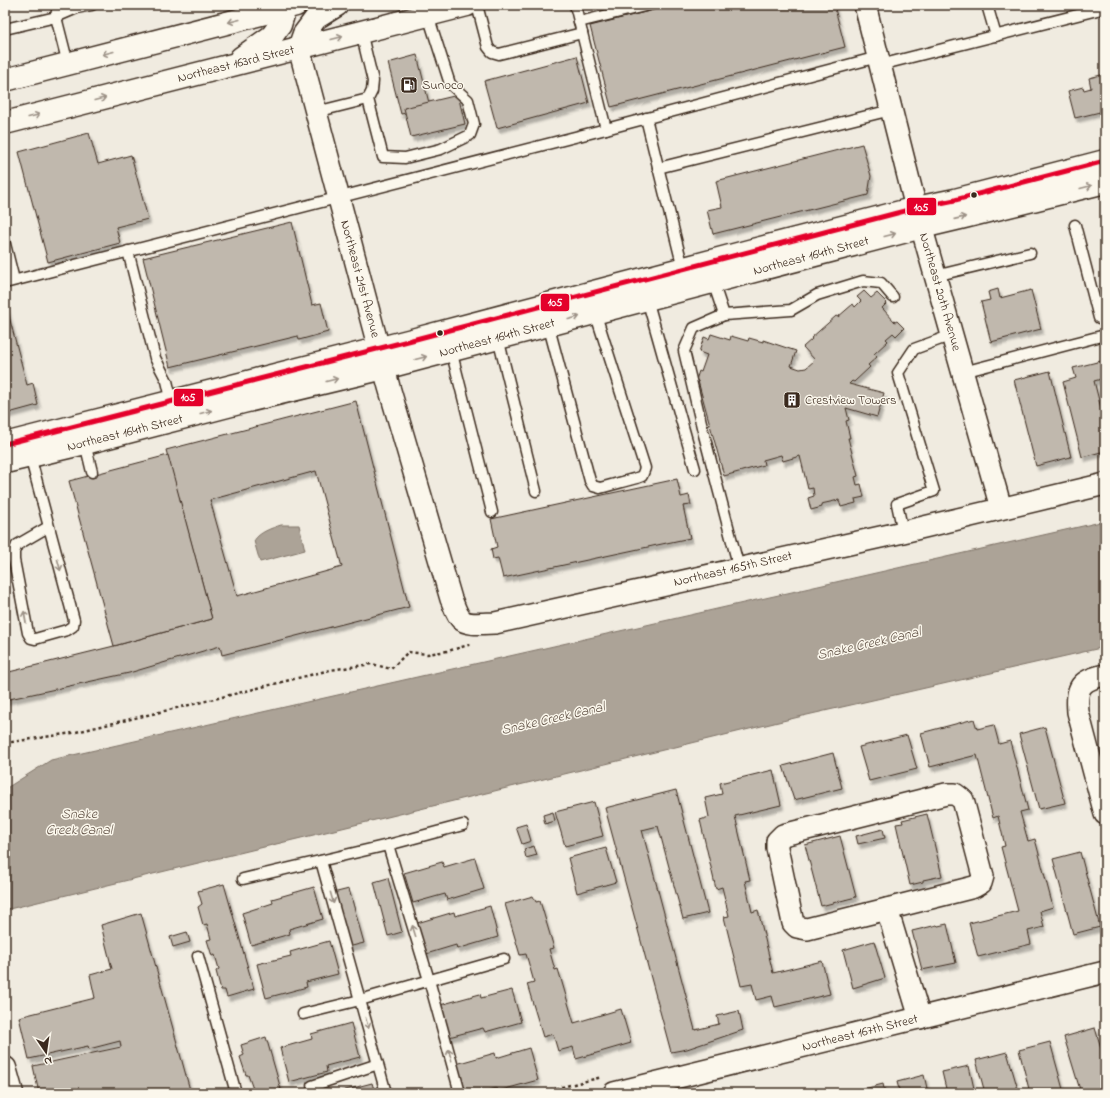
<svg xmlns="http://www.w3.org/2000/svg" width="1110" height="1098" font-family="'Indie Flower',sans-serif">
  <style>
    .water { fill: #aca397; stroke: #7f7367 }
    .building { fill: #c0b8ad; stroke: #3b2a1e; fill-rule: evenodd; filter: url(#shadow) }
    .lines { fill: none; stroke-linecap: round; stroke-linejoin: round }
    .lane-casing { stroke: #3b2a1e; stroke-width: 13 }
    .street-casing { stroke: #3b2a1e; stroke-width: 24 }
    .secondary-casing { stroke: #3b2a1e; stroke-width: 25 }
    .primary-casing { stroke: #3b2a1e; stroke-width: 25 }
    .path { stroke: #3b2a1e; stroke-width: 2.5; stroke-dasharray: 3 3; stroke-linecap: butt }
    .lane { stroke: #fbf7ec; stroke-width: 10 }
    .street { stroke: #fbf7ec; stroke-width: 21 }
    .secondary { stroke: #fbf7ec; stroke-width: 22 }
    .primary { stroke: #fbf7ec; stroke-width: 22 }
    .bus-1-casing { stroke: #fbf7ec; stroke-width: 8 }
    .bus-1 { stroke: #e4002b; stroke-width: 5 }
    .oneway { stroke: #9b9085 }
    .bus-dot { fill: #3b2a1e; stroke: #fbf7ec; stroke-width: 1.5 }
    .labels { text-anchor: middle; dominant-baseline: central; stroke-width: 3; stroke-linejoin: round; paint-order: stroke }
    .street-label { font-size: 13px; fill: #3b2a1e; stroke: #fbf7ec }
    .poi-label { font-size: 13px; fill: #3b2a1e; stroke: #fbf7ec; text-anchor: start }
    .water-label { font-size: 14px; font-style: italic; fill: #635448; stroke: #fbf7ec }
    .line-badge { stroke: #fbf7ec; stroke-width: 1.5 }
    .badge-label { font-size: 11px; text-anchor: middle; font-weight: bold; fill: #fff }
  </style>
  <defs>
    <filter id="shadow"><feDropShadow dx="2.5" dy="4.5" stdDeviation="1" flood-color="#0004"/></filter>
  </defs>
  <rect width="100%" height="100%" fill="#f0ebe0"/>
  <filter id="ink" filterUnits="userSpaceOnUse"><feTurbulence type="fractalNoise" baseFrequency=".025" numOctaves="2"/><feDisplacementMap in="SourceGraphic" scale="8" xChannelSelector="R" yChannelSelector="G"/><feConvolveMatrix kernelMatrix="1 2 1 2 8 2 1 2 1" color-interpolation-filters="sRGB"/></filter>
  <g filter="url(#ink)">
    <g class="water">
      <path d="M1105 521V647L807 715 5 910V789L51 760Z"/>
      <path d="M281 525H299L305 550 260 562 254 541C259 532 272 528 281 525Z"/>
    </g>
    <g class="building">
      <path d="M673 5H834L845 47 611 107 590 26Z"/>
      <path d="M417 55 430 107 401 114 388 63Z"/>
      <path d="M577 56 589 103 497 128 484 81Z"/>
      <path d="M1105 74V116L1101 117 1100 112 1075 118 1068 91 1083 87 1084 90 1091 88 1089 78Z"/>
      <path d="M458 95 465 124 411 137 404 108Z"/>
      <path d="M89 133 98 164 131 155 148 219 116 227 120 243 48 262 19 152Z"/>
      <path d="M862 144 871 176 868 195 713 234 707 210 722 207 716 181Z"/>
      <path d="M292 222 312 305 321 303 328 332 299 340 298 336 170 367 143 258Z"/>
      <path d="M998 289 1000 298 1031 290 1041 329 991 342 981 302 990 300 988 292Z"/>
      <path d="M864 291 871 298 877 293 887 303 882 308 895 322 897 321 904 328 896 336 893 333 886 339 888 341 874 354 877 357 868 365 870 367 854 382 852 381 849 384 884 393 877 417 846 408 849 420 846 421 850 438H848L858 476 855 477 857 485 861 484 864 497 855 499 856 503 841 507 839 500 821 504 822 507 811 510 808 498 814 496 813 488 808 489 800 456 783 461 781 455 763 460 764 465 724 476 698 381 696 380 699 371 701 372 707 355 699 352 704 337 709 339 711 334 730 340 731 336 748 341 749 338 763 342V340L796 351 791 366 800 369 806 368 815 360 803 347 812 339 811 338 836 316 838 317 853 304 855 307 861 301 857 297Z"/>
      <path d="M5 301 27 385 33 383 38 405 5 414Z"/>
      <path d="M1105 360V378L1094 381 1105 424V451L1082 457 1063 382 1076 378 1073 368Z"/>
      <path d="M1050 371 1071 457 1036 466 1014 380Z"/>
      <path d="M356 401 409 607 222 655 220 646 129 673 5 700V673L114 646 212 619 166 450ZM316 471 342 567 237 596 210 500Z"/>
      <path d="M168 455 212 619 114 646 69 481Z"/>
      <path d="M677 479 681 497 689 495 691 505 683 506 690 538 503 578 498 558 493 559 491 549 497 547 491 519Z"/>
      <path d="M1102 707H1105V719Z"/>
      <path d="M974 719 977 729 994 725 999 744 1010 741 1028 810 1020 812 1028 841 1035 839 1053 907 1040 911 1044 927 1028 931 1031 944 978 957 969 923 1018 911 1001 847 1005 846 998 816 993 818 977 755 930 767 921 733Z"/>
      <path d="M1045 727 1065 803 1039 809 1019 734Z"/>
      <path d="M907 735 917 769 869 781 859 747Z"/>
      <path d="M833 753 842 788 794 800 783 766Z"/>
      <path d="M773 770 781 805 735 816 750 880 745 881 752 912 758 910 773 973 822 961 830 994 775 1007 772 996 756 1000 752 984 741 986 724 917 729 916 722 887 716 889 700 820 709 817 705 798 722 794 720 783Z"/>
      <path d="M676 790 708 913 683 919 658 826 642 830 695 1030 719 1024 717 1016 739 1011 743 1030 687 1049 671 1052 605 808Z"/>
      <path d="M594 802 603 836 565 846 555 812Z"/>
      <path d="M553 812 555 821 545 824 543 815Z"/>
      <path d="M927 814 942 876 923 880V882L910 885 896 824 903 823 902 820Z"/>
      <path d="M526 824 531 841 522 844 516 827Z"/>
      <path d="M883 829 885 838 858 844 856 836Z"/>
      <path d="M840 836 856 897 821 906 805 845Z"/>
      <path d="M534 846 537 855 526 858 524 849Z"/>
      <path d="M606 848 616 882 577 893 568 858Z"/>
      <path d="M1080 852 1100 927 1073 934 1053 859Z"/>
      <path d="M475 858 484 889 447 900 445 894 413 903 404 873 442 862 444 867Z"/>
      <path d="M388 878 402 932 388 936 374 882Z"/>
      <path d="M224 884 254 989 227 997 225 990H221L216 971 219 969 215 955 212 956 207 940 211 939 207 924 203 925 198 907 202 904 198 891Z"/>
      <path d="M314 887 323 919 289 929 290 934 251 945 242 913 273 903 272 899Z"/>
      <path d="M349 889 364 943 348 947 333 893Z"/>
      <path d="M533 896 536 902 540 901 554 948 549 949 555 970 558 969 574 1023 621 1009 631 1043 576 1059 573 1047 558 1051 553 1034 543 1037 527 984 534 982 526 954 520 955 505 904Z"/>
      <path d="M490 906 498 937 457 949 456 945 426 954 417 923 454 912 455 916Z"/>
      <path d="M141 913 190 1090 176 1093H39L33 1066 121 1047 120 1041 89 1049 88 1046 29 1059 19 1017 95 998 90 975 112 969 101 925Z"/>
      <path d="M947 924 956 963 922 970 912 931 937 925 938 926Z"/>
      <path d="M187 932 190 942 173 947 170 937Z"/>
      <path d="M329 941 338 974 306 982 307 987 266 998 257 964 291 956 290 952Z"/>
      <path d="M874 941 885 978 853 988 843 950Z"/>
      <path d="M512 990 521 1022 485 1032 483 1028 449 1037 440 1005 480 994 481 998Z"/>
      <path d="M351 1023 360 1057 326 1066 327 1072 289 1082 280 1048 312 1039 311 1034Z"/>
      <path d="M1095 1028 1105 1061V1093H1081L1064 1037Z"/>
      <path d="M266 1037 282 1093H251L250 1090 253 1089 248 1075H246L240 1057 244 1055 241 1045Z"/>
      <path d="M1050 1042 1064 1093H1030L1019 1050Z"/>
      <path d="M529 1048 538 1080 498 1091 497 1088 478 1093H464L456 1064 495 1053 496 1058Z"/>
      <path d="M1007 1052 1019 1093H985L976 1060Z"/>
      <path d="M969 1066 975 1093H947L942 1072Z"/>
      <path d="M924 1075 928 1093H900L897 1082Z"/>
      <path d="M372 1083 375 1093H334Z"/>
      <path d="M883 1084 885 1093H857L856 1091Z"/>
    </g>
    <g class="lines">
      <defs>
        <g id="lane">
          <path d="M58 5 56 17 77 8 92 5"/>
          <path d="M477 5 488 47 492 52 499 54 582 33"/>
          <path d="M575 5 606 129"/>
          <path d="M987 5 996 36"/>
          <path d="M579 22 649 5"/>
          <path d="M5 29 56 17 68 64"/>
          <path d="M361 32 373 81 372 91 368 99 383 157 405 158 441 149 470 135 474 124 468 100 450 84 434 34 428 15"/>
          <path d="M880 65 1105 8"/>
          <path d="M316 112 368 99"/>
          <path d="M646 118 683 268"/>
          <path d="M658 168 891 110"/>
          <path d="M1075 225 1099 318"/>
          <path d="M5 244 14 280"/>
          <path d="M128 251 155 358 167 381 172 402"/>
          <path d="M935 276 1030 253"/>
          <path d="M713 282 724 315"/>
          <path d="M5 283 606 129 878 57"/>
          <path d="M647 299 695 469"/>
          <path d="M548 324 590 481 593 486 600 488 637 478 642 476 645 468 595 312"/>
          <path d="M498 338 536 491"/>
          <path d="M451 350 492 512"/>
          <path d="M963 372 1105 335"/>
          <path d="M85 443 92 472"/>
          <path d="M30 456 74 620 73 626 67 630 35 639 31 638 28 633 14 560V552L17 545 48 527"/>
          <path d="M903 532 897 504 934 491 898 373 914 349 952 335"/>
          <path d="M739 568 703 431 684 351 694 328 724 315 791 310 817 295 863 281 881 283 893 297"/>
          <path d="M388 845 429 980 460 1093"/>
          <path d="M321 861 386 1093"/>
          <path d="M243 879 388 845 463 825"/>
          <path d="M198 956 236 1093"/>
          <path d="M303 1014 360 1000 504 959"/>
          <path d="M312 1086 378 1064"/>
        </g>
        <g id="street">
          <path d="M865 5 916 208 1001 508"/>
          <path d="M299 48 389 387 451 599C454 605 456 614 461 619 467 626 486 623 495 623L903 532 1105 484"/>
          <path d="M1105 675C1080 680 1076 687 1078 712L1105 814"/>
          <path d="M946 794H955L963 800 983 876 981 883 974 887 887 909 807 929 797 927 793 923 777 848V841L783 835Z"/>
          <path d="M887 909 920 1018"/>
          <path d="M614 1093 1105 972"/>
        </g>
        <g id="secondary">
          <path d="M5 444 412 340 749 251 916 208 955 200 1105 161"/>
          <path d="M5 462 85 443 243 402 384 368 922 227 960 218 1105 182"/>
          <path d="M5 1068 12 1093"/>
        </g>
        <g id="primary">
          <path d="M299 48 304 34 316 18 337 5"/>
          <path d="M241 58 272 36 280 25 285 8"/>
          <path d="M5 80 296 5"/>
          <path d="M5 123 467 5"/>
        </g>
      </defs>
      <use href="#lane" class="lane-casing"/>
      <use href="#street" class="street-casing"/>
      <use href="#secondary" class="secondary-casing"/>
      <use href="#primary" class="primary-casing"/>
      <g class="path">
        <path d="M5 743 72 733 202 702 330 670 372 664 391 669 408 652 427 654 448 651 472 644"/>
        <path d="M1102 833 1105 844"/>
        <path d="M538 1093 602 1077"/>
      </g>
      <use href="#lane" class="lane"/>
      <use href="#street" class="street"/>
      <use href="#secondary" class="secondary"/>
      <use href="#primary" class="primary"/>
      <defs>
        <path id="bus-1" d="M5 444 412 340 916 208 955 200 1105 161"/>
      </defs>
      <use href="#bus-1" class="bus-1-casing"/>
      <use href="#bus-1" class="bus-1"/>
    </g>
    <defs><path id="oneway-shaft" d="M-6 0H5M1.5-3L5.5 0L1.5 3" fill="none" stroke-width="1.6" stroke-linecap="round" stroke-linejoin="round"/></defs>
    <g class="oneway">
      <use href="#oneway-shaft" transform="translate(234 21) rotate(166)"/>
      <use href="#oneway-shaft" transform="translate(337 38) rotate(-14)"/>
      <use href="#oneway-shaft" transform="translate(108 53) rotate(165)"/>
      <use href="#oneway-shaft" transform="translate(100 99) rotate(-14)"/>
      <use href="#oneway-shaft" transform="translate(34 116) rotate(-15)"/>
      <use href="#oneway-shaft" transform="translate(1086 187) rotate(-14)"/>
      <use href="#oneway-shaft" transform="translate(960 218) rotate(-13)"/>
      <use href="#oneway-shaft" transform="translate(890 235) rotate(-15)"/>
      <use href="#oneway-shaft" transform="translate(574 318) rotate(-15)"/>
      <use href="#oneway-shaft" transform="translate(421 358) rotate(-15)"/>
      <use href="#oneway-shaft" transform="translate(332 380) rotate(-14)"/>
      <use href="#oneway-shaft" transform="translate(206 412) rotate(-15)"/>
      <use href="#oneway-shaft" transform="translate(59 565) rotate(75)"/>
      <use href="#oneway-shaft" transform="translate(25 617) rotate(-100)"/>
      <use href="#oneway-shaft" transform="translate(332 898) rotate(74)"/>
      <use href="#oneway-shaft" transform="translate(414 931) rotate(-107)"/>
      <use href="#oneway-shaft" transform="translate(367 1023) rotate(74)"/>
      <use href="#oneway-shaft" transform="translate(450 1055) rotate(-106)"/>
    </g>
  </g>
  <defs>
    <symbol id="fuel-square" viewBox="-11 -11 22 22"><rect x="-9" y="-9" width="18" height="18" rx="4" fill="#3b2a1e" stroke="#fbf7ec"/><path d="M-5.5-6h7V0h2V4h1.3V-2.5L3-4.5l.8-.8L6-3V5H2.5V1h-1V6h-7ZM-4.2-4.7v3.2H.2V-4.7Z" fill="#fff"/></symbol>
    <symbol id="building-square" viewBox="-11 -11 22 22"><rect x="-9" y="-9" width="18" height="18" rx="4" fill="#3b2a1e" stroke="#fbf7ec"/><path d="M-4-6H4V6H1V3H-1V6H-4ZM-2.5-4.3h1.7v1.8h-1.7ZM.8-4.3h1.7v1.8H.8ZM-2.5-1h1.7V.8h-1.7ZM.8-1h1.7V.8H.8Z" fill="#fff"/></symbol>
  </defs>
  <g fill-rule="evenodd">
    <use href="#fuel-square" x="399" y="75" width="20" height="20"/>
    <use href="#building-square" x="782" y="390" width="20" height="20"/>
  </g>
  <g class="bus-dot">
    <circle cx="974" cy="195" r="3.5"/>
    <circle cx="440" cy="333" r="3.5"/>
  </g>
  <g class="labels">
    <g class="street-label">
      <text transform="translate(236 64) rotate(-14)">Northeast 163rd Street</text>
      <text transform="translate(811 256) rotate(-15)">Northeast 164th Street</text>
      <text transform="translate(360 279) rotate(75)">Northeast 21st Avenue</text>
      <text transform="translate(940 292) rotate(74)">Northeast 20th Avenue</text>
      <text transform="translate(497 338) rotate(-15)">Northeast 164th Street</text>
      <text transform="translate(125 433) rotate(-14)">Northeast 164th Street</text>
      <text transform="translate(733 569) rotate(-13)">Northeast 165th Street</text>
      <text transform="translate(860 1033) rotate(-14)">Northeast 167th Street</text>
    </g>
    <g class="poi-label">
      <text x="422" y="85">Sunoco</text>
      <text x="805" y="400">Crestview Towers</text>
    </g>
    <g class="water-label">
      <text transform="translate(869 644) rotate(-13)">Snake Creek Canal</text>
      <text transform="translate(553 719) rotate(-13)">Snake Creek Canal</text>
      <text x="79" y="814">Snake<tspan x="79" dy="16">Creek Canal</tspan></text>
    </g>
  </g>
  <g class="line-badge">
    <rect x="906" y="197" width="31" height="19" rx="4" fill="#e4002b"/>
    <rect x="540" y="293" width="30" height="19" rx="4" fill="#e4002b"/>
    <rect x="173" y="388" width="31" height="19" rx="4" fill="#e4002b"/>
  </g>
  <g class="badge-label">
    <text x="921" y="211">105</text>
    <text x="555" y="306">105</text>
    <text x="188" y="401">105</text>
  </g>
  <rect width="1110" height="1098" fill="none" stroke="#fbf7ec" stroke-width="20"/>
  <rect x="10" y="10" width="1090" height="1078" fill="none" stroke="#3b2a1e" stroke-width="1.5" filter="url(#ink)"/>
  <g transform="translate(46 1052) rotate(167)" stroke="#fbf7ec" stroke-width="3" paint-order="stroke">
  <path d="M0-3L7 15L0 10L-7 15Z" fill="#3b2a1e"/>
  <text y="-6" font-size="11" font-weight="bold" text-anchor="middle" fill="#3b2a1e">N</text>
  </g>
</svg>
